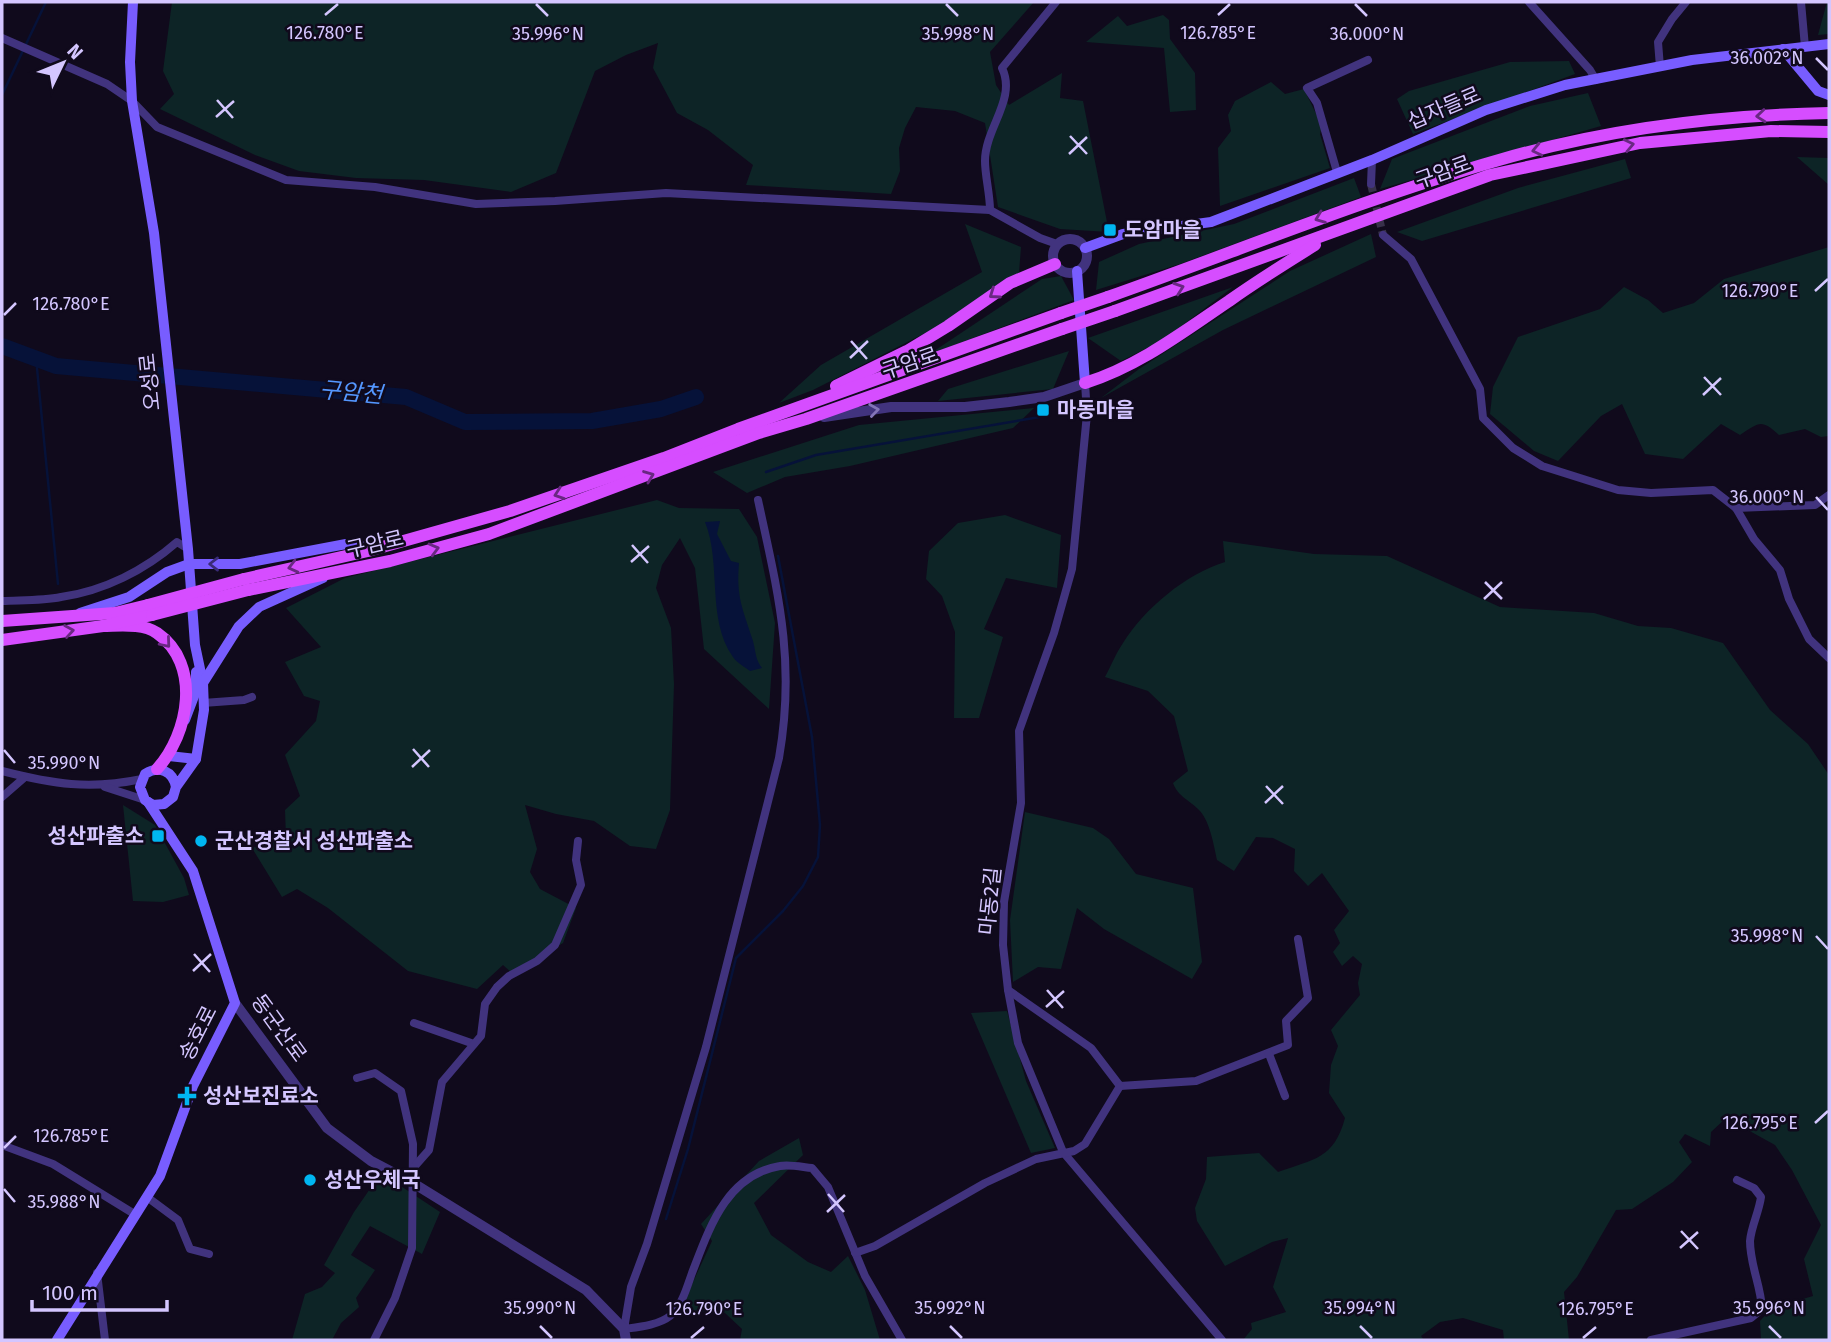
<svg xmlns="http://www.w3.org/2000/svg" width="1831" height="1342" font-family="'Fira Sans','Noto Sans KR',sans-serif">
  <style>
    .green { fill: #0d2426 }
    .water { fill: #061239 }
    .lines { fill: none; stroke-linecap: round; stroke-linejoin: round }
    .stream { stroke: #061239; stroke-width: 2.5 }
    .river { stroke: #061239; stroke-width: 16 }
    .minor-tunnel { stroke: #373049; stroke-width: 8; stroke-dasharray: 8 4; stroke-linecap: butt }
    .minor { stroke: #41337e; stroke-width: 8 }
    .tertiary { stroke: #41337e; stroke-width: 10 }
    .secondary { stroke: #785dff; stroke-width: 10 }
    .primary { stroke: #d64dff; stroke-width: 12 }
    .primary-bridge { stroke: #d64dff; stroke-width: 12 }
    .oneway { stroke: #692882 }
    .oneway2 { stroke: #8375b8 }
    .oneway3 { stroke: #3a2b77 }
    .ticks { fill: none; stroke: #d4c6ff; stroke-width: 2.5 }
    .poi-dot { fill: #00b6f1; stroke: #100a1c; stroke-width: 2.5 }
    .labels { text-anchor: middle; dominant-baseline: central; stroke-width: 5; stroke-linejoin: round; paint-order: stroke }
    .street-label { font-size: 21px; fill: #d4c6ff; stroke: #100a1c }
    .poi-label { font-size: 21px; font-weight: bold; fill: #d4c6ff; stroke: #100a1c; text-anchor: start }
    .water-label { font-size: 23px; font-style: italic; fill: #5497ff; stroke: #100a1c }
    .ticks-label { font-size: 18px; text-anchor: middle; fill: #d4c6ff; stroke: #100a1c; stroke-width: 5; stroke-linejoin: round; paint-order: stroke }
  </style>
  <rect width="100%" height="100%" fill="#100a1c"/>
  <g class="green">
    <path d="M172 2H1034L990 52 996 85 1009 105 1062 73 1060 98 1083 101 1109 232 1060 229 998 207 985 123 955 111 916 107 905 128 899 148 900 171 891 194 746 185 753 165 708 130 677 113 653 68 658 43 626 55 595 71 556 173 511 192 424 180 356 178 299 171 255 155 160 109 174 94 163 71Z"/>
    <path d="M1827 2H1829V34L1818 35Z"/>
    <path d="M1163 15 1169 20 1170 39 1195 73 1196 110 1170 112 1164 48 1086 42 1118 16 1127 26Z"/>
    <path d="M1569 61 1575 74 1413 134 1397 99 1409 91 1510 62Z"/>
    <path d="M1271 82 1285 94 1304 89 1322 126 1320 134 1330 168 1220 206 1218 148 1231 131 1228 115 1235 101Z"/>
    <path d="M1588 93 1601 126 1380 189 1392 159 1530 106Z"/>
    <path d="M1797 157 1829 158V185Z"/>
    <path d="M1625 159 1631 178 1422 241 1397 232 1518 188Z"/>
    <path d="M1354 178 1361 197 1180 264 1096 290 1099 262 1139 244 1234 224Z"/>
    <path d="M965 224 1021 247 1019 273 939 326 813 390 779 403 821 365 982 272Z"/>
    <path d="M1371 234 1376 257 1223 330 1101 398 1139 369 1290 271Z"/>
    <path d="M1829 247V436L1821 437 1805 429 1779 435C1761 419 1760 422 1740 435L1721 424 1683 459 1645 454 1622 404 1601 416 1558 461 1534 451 1490 414 1493 387 1518 337 1600 309 1624 287 1648 300 1663 313 1694 303 1724 279Z"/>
    <path d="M1061 276 1074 300 928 355 1042 279Z"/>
    <path d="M1233 287 1163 340 1121 361 1088 338Z"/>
    <path d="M1069 351 1053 389 938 401 948 389Z"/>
    <path d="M1034 408 1013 428 850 466 785 477 747 493 713 472 859 425Z"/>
    <path d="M657 500 679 508 739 509 757 537 775 623 769 709 704 649 695 568 680 538 662 565 656 588 671 628 674 684 670 810 656 849 630 846 594 821 556 814 525 805 537 849 530 872 540 889 576 908 563 943 512 973 503 965 477 989 408 971 328 908 297 889 282 897 252 848 286 838 285 810 300 796 285 755 316 721 320 701 304 696 285 662 321 647 286 608 345 578Z"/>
    <path d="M1005 515 1061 535 1057 588 1006 578 984 629 1003 637 979 718H954L955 632 942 596 926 579 929 551 958 523Z"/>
    <path d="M1223 541 1314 554 1387 556 1500 607 1594 613 1638 626 1671 628 1723 643 1770 710 1808 744 1829 775V1340H1761L1760 1321 1772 1308 1813 1296 1804 1259 1821 1225 1792 1170 1775 1145 1726 1118 1711 1132 1710 1146 1685 1134 1679 1142 1692 1162 1673 1182 1632 1209 1616 1210 1577 1277 1564 1292 1569 1340H1504L1503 1330 1463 1318 1440 1322 1421 1336 1424 1340H1243L1252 1329 1251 1323 1286 1312 1273 1287 1288 1238 1272 1242 1225 1266 1197 1221 1195 1208 1206 1179 1207 1157 1259 1153 1278 1172C1314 1159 1334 1159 1345 1118L1329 1093 1331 1065 1338 1046 1331 1030 1360 995 1358 983 1362 964 1353 956 1342 966 1333 952 1340 943 1334 930 1349 911 1322 873 1308 886 1294 871 1295 849 1273 838 1256 837 1234 871 1217 860C1214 846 1210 822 1200 811 1190 800 1178 797 1173 783L1188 771 1174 716 1148 691 1105 677C1111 666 1116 653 1123 643 1145 608 1186 574 1225 562Z"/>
    <path d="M123 805 155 825 184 878 189 895 163 902 133 901Z"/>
    <path d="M1025 812 1093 828 1109 839 1136 874 1193 888 1202 962 1192 979 1104 929 1077 908 1061 969 1038 967 1013 982 1010 920Z"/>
    <path d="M1007 1011 1026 1081 1055 1148 1031 1153 971 1013Z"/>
    <path d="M799 1138 803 1155 754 1203 771 1235 808 1262 831 1272 848 1256 865 1290 880 1340H740L742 1329 725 1313 680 1310 712 1241 701 1224 759 1161Z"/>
    <path d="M381 1173 440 1212 422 1254 370 1226 351 1255 375 1270 356 1298 359 1307 341 1323 332 1340H292L305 1294 322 1287 335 1273 324 1265 354 1212Z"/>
  </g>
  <path class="water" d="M720 521 717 534 731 561 739 563C736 598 743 609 753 641 756 652 755 659 762 668L750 671C745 667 737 663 733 657 706 619 722 564 705 522Z"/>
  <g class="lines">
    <g class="stream">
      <path d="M2 95 46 2"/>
      <path d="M36 358 58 584"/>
      <path d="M766 472 816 455 1040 417"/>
      <path d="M666 1219 688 1149 736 958 783 911 803 886 818 857 820 825 812 737 778 556"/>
    </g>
    <path class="river" d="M2 346 56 366 406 397 465 422 592 421 661 409 696 397"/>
    <path class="minor-tunnel" d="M1371 184 1383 235"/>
    <g class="minor">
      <path d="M1529 2 1590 70 1596 80"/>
      <path d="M1801 2 1805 47"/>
      <path d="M2 38 107 84 132 101 157 127 286 180 375 187 476 204 555 201 666 193 990 210 1040 238 1057 244"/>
      <path d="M1660 67 1658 42 1672 19 1686 2"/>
      <path d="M1337 172 1317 103 1307 88 1368 60"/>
      <path d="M1371 184 1372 160"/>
      <path d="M990 210C990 194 985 176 985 161 985 128 1017 99 1002 68L1056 2"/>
      <path d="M1383 235 1411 259 1480 389 1483 418 1513 448 1542 466 1618 490 1651 493 1713 490 1736 508 1815 505 1829 495"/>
      <path d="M1085 383 1087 414 1072 569 1054 633 1019 731 1021 803 1004 902 1003 945 1008 990 1091 1048 1120 1086 1196 1081 1288 1045 1286 1021 1308 998 1298 939"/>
      <path d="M758 500C778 593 796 661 779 758L706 1047 647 1244 631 1287 624 1329C638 1327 659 1325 670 1316 682 1306 687 1287 692 1273 709 1229 726 1175 780 1166 789 1164 802 1167 812 1168L828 1187 865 1276 902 1340"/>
      <path d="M1736 508 1754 539 1780 570 1789 599 1809 639 1829 658"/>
      <path d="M2 601C21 600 42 601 61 597 104 591 145 570 177 542L188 549"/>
      <path d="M203 703 244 700 252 697"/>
      <path d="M2 771C53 784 89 790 142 779"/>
      <path d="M105 787 145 800"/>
      <path d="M2 797 25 777"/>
      <path d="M1008 990 1018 1043 1063 1152 1222 1340"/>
      <path d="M414 1023 474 1044"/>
      <path d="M1269 1054 1285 1096"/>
      <path d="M357 1078 375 1073 401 1091 413 1144 412 1248 395 1298 374 1340"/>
      <path d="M2 1145 53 1164 136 1215"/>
      <path d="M414 1167 429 1150 442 1082 481 1036 485 1004 497 987 509 976 537 961 555 945 581 885 576 860 578 841"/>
      <path d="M147 1197 178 1220 190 1249 209 1254"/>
      <path d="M855 1253 875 1246 985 1183 1036 1159 1074 1151 1085 1144 1120 1086"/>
      <path d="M97 1273 105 1340"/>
      <path d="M1651 1340 1751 1318 1762 1309C1761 1286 1750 1265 1750 1241 1751 1227 1759 1212 1761 1197L1754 1188 1737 1180"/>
    </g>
    <g class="tertiary">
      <circle cx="1070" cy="256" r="17"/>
      <path d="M824 417 891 407H965L1009 402 1044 397 1085 383"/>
      <path d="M235 1003 327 1128 371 1161 413 1183 586 1290 624 1329 626 1340"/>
    </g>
    <g class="secondary">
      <path d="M133 2 130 62 132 101 154 233 188 549 195 645 203 683 204 710 196 759 176 787 173 797 164 804 153 805 145 800 140 787 145 774C159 765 173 771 176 787"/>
      <path d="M1783 49 1818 91 1829 95"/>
      <path d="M1085 248 1123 234 1211 222 1372 160 1486 110 1565 85 1692 60 1829 44"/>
      <path d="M1077 271 1085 383"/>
      <path d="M80 613 129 597 167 572 189 564H240L346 544 376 548"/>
      <path d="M203 683 239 626 259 607 323 578"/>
      <path d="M185 720 196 691V672"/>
      <path d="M169 756 196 759"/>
      <path d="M57 1340 160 1176 193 1086 235 1003 193 871 148 802"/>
    </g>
    <g class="primary">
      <path d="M1108 297C1238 251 1366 198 1499 160 1606 129 1718 115 1829 113"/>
      <path d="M1115 311 1490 175 1640 143 1771 131 1829 132"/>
      <path d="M1085 383C1139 366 1183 332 1229 301 1257 281 1286 263 1315 245"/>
      <path d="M836 386 907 351 948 326 1010 283 1055 264"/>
      <path d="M244 579 368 551 510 511 664 458 738 429 1061 313"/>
      <path d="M248 590 390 561 489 534 759 433 806 419 1062 329"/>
      <path d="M2 621 115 613 148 605"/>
      <path d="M103 626C119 626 143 623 157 633 202 664 189 734 157 769"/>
      <path d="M2 640 103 626 152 615"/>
    </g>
    <g class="primary-bridge">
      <path d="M1061 313 1108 297"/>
      <path d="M1062 329 1115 311"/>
      <path d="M148 605 244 579"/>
      <path d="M152 615 248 590"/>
    </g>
  </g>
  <defs><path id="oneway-chevron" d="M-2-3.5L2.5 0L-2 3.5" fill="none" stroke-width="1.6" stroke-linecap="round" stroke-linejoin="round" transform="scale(1.75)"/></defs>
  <g class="oneway">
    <use href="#oneway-chevron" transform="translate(1761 116) rotate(175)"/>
    <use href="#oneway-chevron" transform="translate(1629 145) rotate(-12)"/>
    <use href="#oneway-chevron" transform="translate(1537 150) rotate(167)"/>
    <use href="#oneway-chevron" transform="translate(1320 218) rotate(159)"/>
    <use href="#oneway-chevron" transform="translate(1179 288) rotate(-19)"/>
    <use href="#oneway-chevron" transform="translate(994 294) rotate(145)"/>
    <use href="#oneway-chevron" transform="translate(649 476) rotate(-21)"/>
    <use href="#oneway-chevron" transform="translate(559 494) rotate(161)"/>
    <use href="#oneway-chevron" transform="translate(434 549) rotate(-15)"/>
    <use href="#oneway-chevron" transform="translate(293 567) rotate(166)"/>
    <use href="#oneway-chevron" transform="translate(69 631) rotate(-9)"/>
    <use href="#oneway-chevron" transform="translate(166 643) rotate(50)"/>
  </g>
  <use class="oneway2" href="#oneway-chevron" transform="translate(874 410) rotate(-8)"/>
  <use class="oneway3" href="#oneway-chevron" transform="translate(214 564) rotate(-180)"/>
  <path class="ticks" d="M536 4 548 16M946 4 958 16M1355 4 1367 16M325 15 338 4M1218 15 1230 4M1816 58 1828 70M217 100 233 118M216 117 234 101M1070 136 1087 154M1069 154 1087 137M1815 291 1828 279M4 315 16 303M851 341 867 359M850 358 868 341M1704 377 1721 395M1703 395 1721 378M1816 497 1828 510M632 545 648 563M631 562 649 546M1485 582 1502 599M1484 599 1502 582M413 749 429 767M4 750 15 763M412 767 430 750M1266 786 1283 804M1265 803 1283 786M1816 936 1828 949M194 954 210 972M193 971 211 954M1047 990 1063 1008M1046 1007 1064 991M1815 1123 1828 1111M4 1148 16 1136M4 1189 15 1202M828 1194 844 1212M827 1212 845 1195M1681 1231 1698 1249M1680 1248 1698 1232M540 1326 552 1338M950 1326 962 1338M1360 1326 1372 1338M1769 1326 1781 1338M691 1338 704 1327M1583 1338 1596 1327"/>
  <g class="poi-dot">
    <rect x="1103" y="223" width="14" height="14" rx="3.5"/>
    <rect x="1036" y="403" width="14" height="14" rx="3.5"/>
    <rect x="151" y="829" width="14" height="14" rx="3.5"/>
    <circle cx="201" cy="841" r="7"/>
    <path d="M183.5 1085.5h7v7h7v7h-7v7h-7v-7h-7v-7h7z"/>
    <circle cx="310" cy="1180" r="7"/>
  </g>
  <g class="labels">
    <g class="street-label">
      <text transform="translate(1444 108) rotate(-23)">십자들로</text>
      <text transform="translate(1443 172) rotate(-20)">구암로</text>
      <text transform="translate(910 363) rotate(-19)">구암로</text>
      <text transform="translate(150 382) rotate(-96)">오성로</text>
      <text transform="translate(375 544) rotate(-13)">구암로</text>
      <text transform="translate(990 901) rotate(-84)">마동2길</text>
      <text transform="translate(279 1028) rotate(54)">동군산로</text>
      <text transform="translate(198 1033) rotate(-63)">송호로</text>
    </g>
    <g class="poi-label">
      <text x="1124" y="230">도암마을</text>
      <text x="1057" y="410">마동마을</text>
      <text x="144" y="836" text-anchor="end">성산파출소</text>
      <text x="215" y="841">군산경찰서 성산파출소</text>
      <text x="203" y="1096">성산보진료소</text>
      <text x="324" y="1180">성산우체국</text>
    </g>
    <g class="water-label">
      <text transform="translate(351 392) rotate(5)">구암천</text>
    </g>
  </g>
  <g class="ticks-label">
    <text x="325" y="39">126.780°E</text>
    <text x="1218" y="39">126.785°E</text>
    <text x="548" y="40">35.996°N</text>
    <text x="958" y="40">35.998°N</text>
    <text x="1367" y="40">36.000°N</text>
    <text x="1767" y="64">36.002°N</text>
    <text x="1760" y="297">126.790°E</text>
    <text x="71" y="310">126.780°E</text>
    <text x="1767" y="503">36.000°N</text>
    <text x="64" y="769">35.990°N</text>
    <text x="1767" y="942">35.998°N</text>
    <text x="1760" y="1129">126.795°E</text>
    <text x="71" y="1142">126.785°E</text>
    <text x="64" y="1208">35.988°N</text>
    <text x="540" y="1314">35.990°N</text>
    <text x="950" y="1314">35.992°N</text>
    <text x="1360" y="1314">35.994°N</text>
    <text x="1769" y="1314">35.996°N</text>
    <text x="704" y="1315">126.790°E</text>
    <text x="1596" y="1315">126.795°E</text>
  </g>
  <rect width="1831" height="1342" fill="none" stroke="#d4c6ff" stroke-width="7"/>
  <g transform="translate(63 63) rotate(47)" stroke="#100a1c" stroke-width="5" paint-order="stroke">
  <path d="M0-5L12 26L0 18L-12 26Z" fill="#d4c6ff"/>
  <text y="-10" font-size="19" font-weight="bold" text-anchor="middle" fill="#d4c6ff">N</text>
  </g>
  <path d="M32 1300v10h135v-10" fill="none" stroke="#d4c6ff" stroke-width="3.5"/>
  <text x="42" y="1300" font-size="21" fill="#d4c6ff" stroke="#100a1c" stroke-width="5" paint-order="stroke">100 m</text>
</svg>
